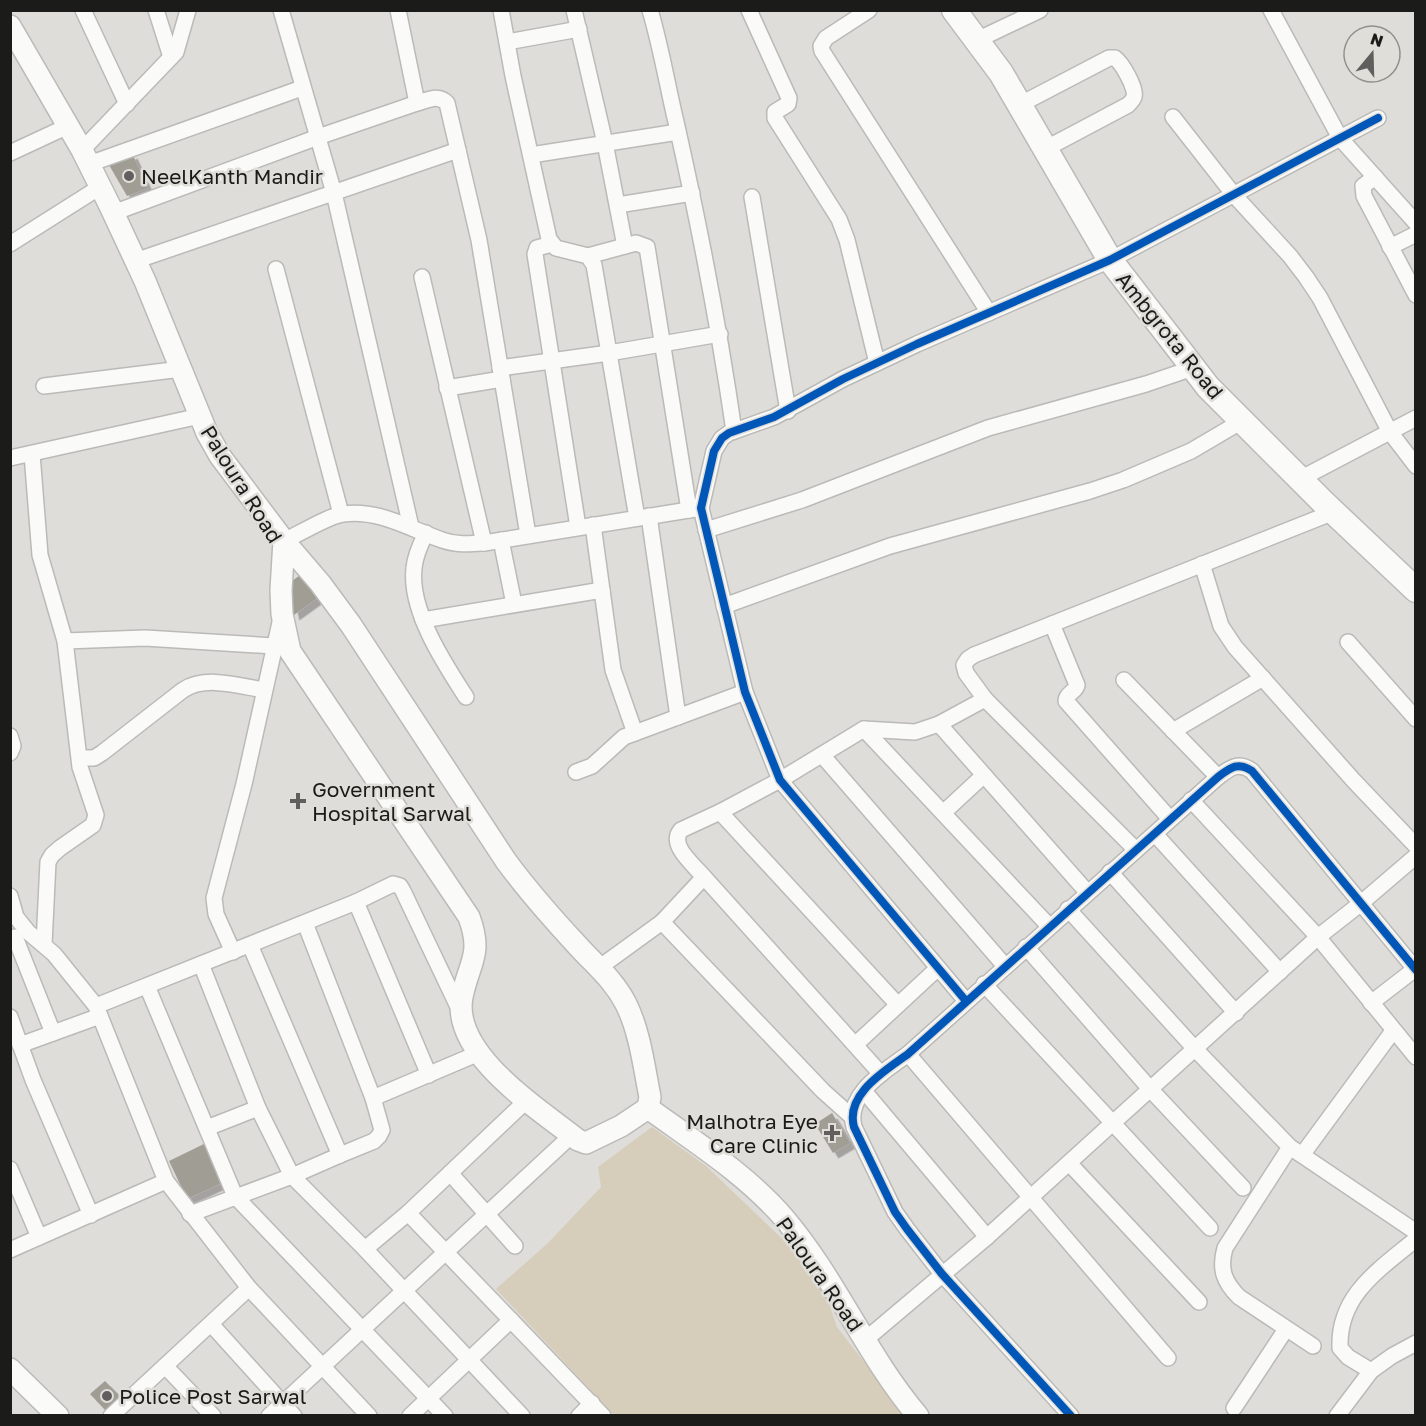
<svg xmlns="http://www.w3.org/2000/svg" width="1426" height="1426" font-family="'Golos Text',sans-serif">
  <style>
    .green { fill: #d6cebb }
    .building { fill: #a09d95; filter: url(#shadow) }
    .lines { fill: none; stroke-linecap: round; stroke-linejoin: round }
    .minor-casing { stroke: #bbbab7; stroke-width: 18 }
    .secondary-casing { stroke: #bbbab7; stroke-width: 24 }
    .primary-casing { stroke: #bbbab7; stroke-width: 27 }
    .minor { stroke: #fafaf9; stroke-width: 15 }
    .secondary { stroke: #fafaf9; stroke-width: 21 }
    .primary { stroke: #fafaf9; stroke-width: 24 }
    .cycleway-casing { stroke: #e0ded9; stroke-width: 11 }
    .cycleway { stroke: #0057b8; stroke-width: 8 }
    .poi-dot { fill: #605f5d; stroke: #e0ded9; stroke-width: 2 }
    .labels { text-anchor: middle; dominant-baseline: central; stroke-width: 5; stroke-linejoin: round; paint-order: stroke }
    .poi-label { font-size: 21px; fill: #1b1b19; stroke: #e0ded9; text-anchor: start }
    .street-label { font-size: 21px; fill: #1b1b19; stroke: #e0ded9 }
  </style>
  <defs>
    <filter id="shadow"><feDropShadow dx="5.5" dy="5.5" stdDeviation="0" flood-color="#0004"/></filter>
  </defs>
  <rect width="100%" height="100%" fill="#dfddda"/>
  <path class="green" d="M652 1127 706 1166 793 1249 827 1298 837 1327 905 1415H614L496 1289 548 1243 601 1187 598 1167Z"/>
  <g class="building">
    <path d="M132 153 148 188 127 196 109 165Z"/>
    <path d="M306 571 323 594 294 615 290 598 289 583Z"/>
    <path d="M832 1113 850 1143 833 1153 815 1124Z"/>
    <path d="M206 1143 224 1182 187 1199 169 1161Z"/>
    <path d="M105 1381 123 1399 108 1413 90 1394Z"/>
  </g>
  <g class="lines">
    <defs>
      <g id="minor">
        <path d="M83 10 127 104"/>
        <path d="M156 10 171 57"/>
        <path d="M281 10 334 193 411 527"/>
        <path d="M398 10 417 103C428 100 438 94 447 103L479 240 528 535"/>
        <path d="M501 10 513 76 549 239 556 248 588 256 594 265 637 518"/>
        <path d="M574 10 605 143 625 246"/>
        <path d="M650 10C661 47 667 84 676 122 699 224 719 327 734 431"/>
        <path d="M749 10 789 98 788 104 775 112V118L839 219 847 240 877 363"/>
        <path d="M869 10 826 38 821 46 822 51 989 313"/>
        <path d="M1271 10 1340 138 1416 223"/>
        <path d="M977 40 1040 10"/>
        <path d="M507 42 579 29"/>
        <path d="M1019 105 1109 58H1115C1122 63 1137 89 1134 97 1133 100 1130 103 1128 105L1045 149"/>
        <path d="M1173 117 1234 195 1290 256 1306 277 1320 298 1390 432 1416 466"/>
        <path d="M82 150 176 52 188 10"/>
        <path d="M10 153 68 126"/>
        <path d="M531 155 678 132"/>
        <path d="M89 164 302 88"/>
        <path d="M1375 177 1363 186 1364 196 1416 295"/>
        <path d="M752 197 788 411"/>
        <path d="M618 205 692 193"/>
        <path d="M113 213 318 137 417 103"/>
        <path d="M10 244 100 187"/>
        <path d="M552 244 537 248 535 254 578 527"/>
        <path d="M1390 247 1416 234"/>
        <path d="M588 256 636 243 647 247 689 510"/>
        <path d="M135 261 458 150"/>
        <path d="M276 269 341 514"/>
        <path d="M422 277 484 543"/>
        <path d="M500 368 609 353 720 334"/>
        <path d="M44 386 181 369"/>
        <path d="M447 388 502 379"/>
        <path d="M32 454 40 555 65 641 80 767 96 815 93 825 60 848 52 855 48 862 44 944"/>
        <path d="M10 458 200 416"/>
        <path d="M1300 479 1416 418"/>
        <path d="M649 516 678 717"/>
        <path d="M593 525 613 670 635 733"/>
        <path d="M706 530 802 500 988 428 1146 384 1193 368"/>
        <path d="M426 533C420 545 415 556 414 568 409 610 444 663 466 697"/>
        <path d="M501 540 514 604"/>
        <path d="M284 541C299 534 328 516 343 514 379 509 410 529 442 540 456 545 469 544 484 543L701 508"/>
        <path d="M1202 564 1221 626 1235 647 1354 781 1416 846"/>
        <path d="M724 606 890 546 1090 491 1123 480 1191 451 1242 421"/>
        <path d="M423 620 602 590"/>
        <path d="M1052 624 1077 685C1076 692 1066 693 1066 701L1170 819"/>
        <path d="M65 641 145 638 274 646"/>
        <path d="M1348 642 1416 719"/>
        <path d="M1124 680 1218 777"/>
        <path d="M985 699 1136 850"/>
        <path d="M939 724 1087 892"/>
        <path d="M864 729 1049 926"/>
        <path d="M1173 731 1263 678"/>
        <path d="M10 736 13 746 10 753"/>
        <path d="M822 755 1005 966"/>
        <path d="M80 758H94L102 753 183 690C206 675 239 686 264 690"/>
        <path d="M576 772 592 766 624 737 745 692"/>
        <path d="M1191 800 1318 937 1416 1057"/>
        <path d="M720 812 780 780 864 729 915 732 939 724 985 699 966 673 964 665 968 659 974 655 1334 512"/>
        <path d="M943 813 984 775"/>
        <path d="M1155 834 1280 972"/>
        <path d="M1110 872 1236 1013"/>
        <path d="M704 877 662 922 823 1091 851 1116"/>
        <path d="M10 896 16 917 28 932 54 954 96 1006 166 1181 249 1288 369 1416"/>
        <path d="M356 902 429 1075"/>
        <path d="M1068 909 1196 1050 1290 1147 1416 1232"/>
        <path d="M15 937 53 1033"/>
        <path d="M250 945 340 1155"/>
        <path d="M1026 947 1151 1090 1243 1188"/>
        <path d="M233 952 216 914 214 898 244 784 281 618"/>
        <path d="M201 964 258 1108 292 1176 365 1249 522 1416"/>
        <path d="M600 967 662 922"/>
        <path d="M984 984 1210 1228"/>
        <path d="M147 986 235 1196 445 1416"/>
        <path d="M966 1001 780 780 745 692 701 508 714 451 722 438 729 433 774 417 843 379 917 344 1110 260 1378 118"/>
        <path d="M1371 1003 1415 969"/>
        <path d="M96 1006 356 902 393 884 400 886 403 891 460 1011"/>
        <path d="M10 1017 33 1080 91 1215"/>
        <path d="M856 1044 938 968"/>
        <path d="M20 1045 100 1016"/>
        <path d="M908 1054 1168 1358"/>
        <path d="M881 1074 704 877C694 865 668 845 681 830L720 812 898 1005"/>
        <path d="M864 1091 987 1237"/>
        <path d="M373 1098 479 1053"/>
        <path d="M207 1128 258 1108"/>
        <path d="M1290 1147 1225 1248C1219 1269 1224 1282 1239 1297L1313 1346"/>
        <path d="M1302 1155 1393 1031"/>
        <path d="M1069 1163 1199 1302"/>
        <path d="M10 1169 39 1237"/>
        <path d="M450 1173 515 1246"/>
        <path d="M408 1213 603 1416"/>
        <path d="M190 1214 292 1176 340 1155 374 1141 379 1136 382 1130 373 1098 305 923"/>
        <path d="M365 1249 408 1213 527 1100"/>
        <path d="M10 1250 166 1181"/>
        <path d="M211 1324 294 1416"/>
        <path d="M865 1340 987 1237 1318 937 1360 904 1416 856"/>
        <path d="M165 1366 213 1416"/>
        <path d="M1371 1371 1348 1357 1340 1348C1338 1295 1379 1270 1416 1239"/>
        <path d="M1234 1408 1286 1329"/>
        <path d="M111 1416 249 1288"/>
        <path d="M269 1416 572 1135"/>
        <path d="M410 1416 511 1320"/>
        <path d="M579 1416 592 1403"/>
        <path d="M1071 1416 942 1274 907 1229 895 1212 854 1127C845 1094 885 1071 908 1054L1218 777C1230 768 1238 761 1252 771L1416 970"/>
        <path d="M1337 1416 1371 1371 1392 1356 1416 1343"/>
      </g>
      <g id="secondary">
        <path d="M10 26 82 150 110 206 145 281 207 433 220 456 284 541 320 583 351 625 506 861C528 891 552 918 577 945 595 965 614 980 626 1004 640 1032 644 1067 650 1097L648 1108"/>
        <path d="M284 541 281 590 282 614 290 651 469 917C483 955 469 962 462 997 451 1054 539 1109 578 1140L586 1143 621 1126 648 1108"/>
        <path d="M648 1108C695 1142 746 1174 784 1218 836 1279 866 1355 918 1416"/>
        <path d="M10 1369 58 1416"/>
      </g>
      <path id="primary" d="M954 10 1001 73 1110 260 1208 387 1325 504 1416 590"/>
    </defs>
    <use href="#minor" class="minor-casing"/>
    <use href="#secondary" class="secondary-casing"/>
    <use href="#primary" class="primary-casing"/>
    <use href="#minor" class="minor"/>
    <use href="#secondary" class="secondary"/>
    <use href="#primary" class="primary"/>
    <defs>
      <g id="cycleway">
        <path d="M966 1001 780 780 745 692 701 508 714 451 722 438 729 433 774 417 843 379 917 344 1110 260 1378 118"/>
        <path d="M1071 1416 942 1274 907 1229 895 1212 854 1127C845 1094 885 1071 908 1054L1218 777C1230 768 1238 761 1252 771L1416 970"/>
      </g>
    </defs>
    <use href="#cycleway" class="cycleway-casing"/>
    <use href="#cycleway" class="cycleway"/>
  </g>
  <g class="poi-dot">
    <circle cx="129" cy="176" r="6"/>
    <path d="M295 792h6v6h6v6h-6v6h-6v-6h-6v-6h6z"/>
    <path d="M829 1124h6v6h6v6h-6v6h-6v-6h-6v-6h6z"/>
    <circle cx="107" cy="1396" r="6"/>
  </g>
  <g class="labels">
    <g class="poi-label">
      <text x="141" y="176">NeelKanth Mandir</text>
      <text x="312" y="789">Government<tspan x="312" dy="24">Hospital Sarwal</tspan></text>
      <text x="818" y="1121" text-anchor="end">Malhotra Eye<tspan x="818" dy="24">Care Clinic</tspan></text>
      <text x="119" y="1396">Police Post Sarwal</text>
    </g>
    <g class="street-label">
      <text transform="translate(1170 335) rotate(51)">Ambgrota Road</text>
      <text transform="translate(242 484) rotate(58)">Paloura Road</text>
      <text transform="translate(820 1274) rotate(55)">Paloura Road</text>
    </g>
  </g>
  <rect width="1426" height="1426" fill="none" stroke="#1b1b19" stroke-width="24"/>
  <g transform="translate(1372 54) rotate(19)"><circle r="28" fill="#e0ded9" stroke="#91908c" stroke-width="1.5"/>
  <path d="M0-4.5L10 22L0 15L-10 22Z" fill="#605f5d"/>
  <text y="-9" font-size="16" font-weight="bold" text-anchor="middle" fill="#1b1b19">N</text>
  </g>
</svg>
